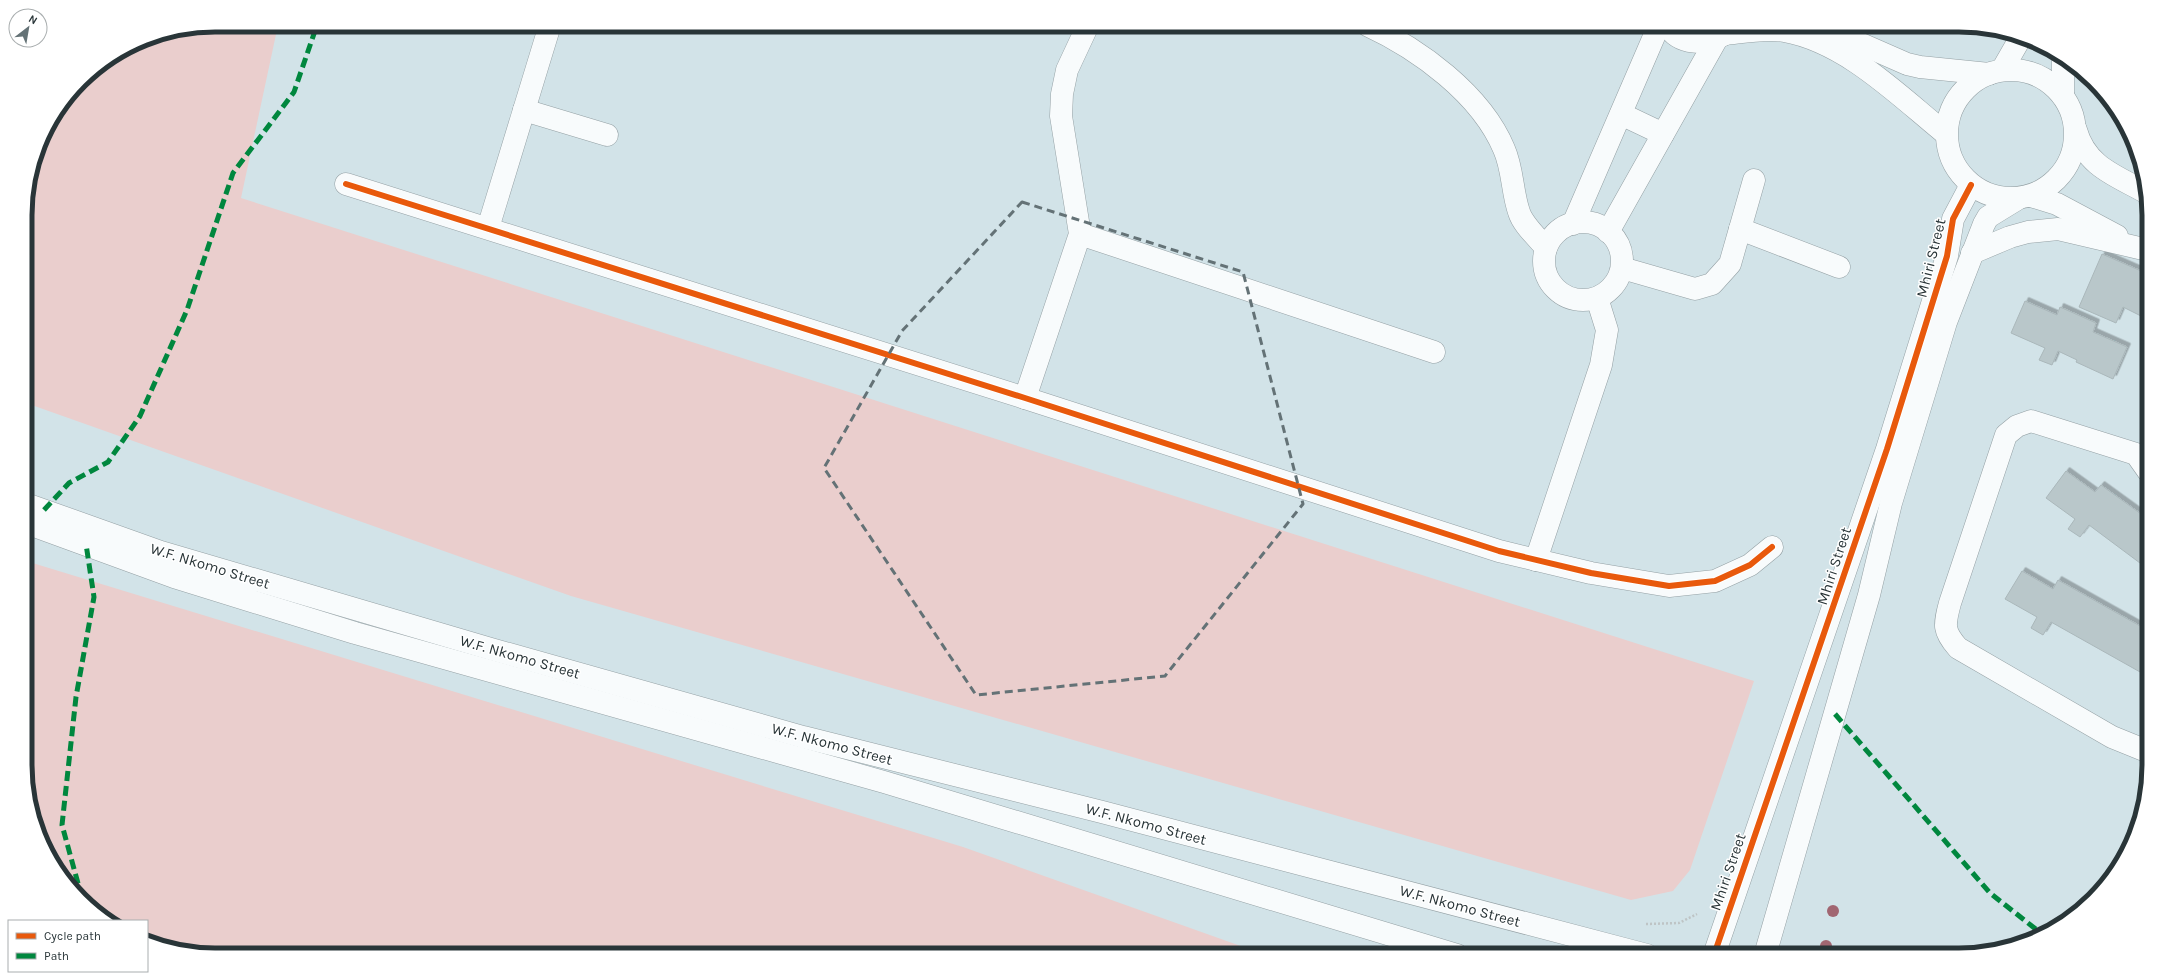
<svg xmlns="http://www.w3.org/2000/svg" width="2174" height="980" font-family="Karla,sans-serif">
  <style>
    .green { fill: #eacecd }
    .building { fill: #b9c7ca; stroke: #aab7ba; filter: url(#shadow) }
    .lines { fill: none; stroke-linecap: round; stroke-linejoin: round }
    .minor-casing { stroke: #94a0a4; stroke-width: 23 }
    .secondary-casing { stroke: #94a0a4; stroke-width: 23 }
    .path { stroke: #bec4c5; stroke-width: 2.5; stroke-dasharray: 2 2; stroke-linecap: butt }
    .minor { stroke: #f8fbfc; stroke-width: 22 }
    .secondary { stroke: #f8fbfc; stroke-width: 22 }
    .quiet { stroke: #00873e; stroke-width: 5; stroke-dasharray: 10 5; stroke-linecap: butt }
    .cycleway-casing { stroke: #fff; stroke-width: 8 }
    .cycleway { stroke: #e8590c; stroke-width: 6 }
    .tree { fill: #a16671 }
    .marked { fill: none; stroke: #647276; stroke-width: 3; stroke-dasharray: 8 5; stroke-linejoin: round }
    .labels { text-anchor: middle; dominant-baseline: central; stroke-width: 3; stroke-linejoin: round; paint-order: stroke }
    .street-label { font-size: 15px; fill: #293538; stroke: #fff }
    .rim { fill: none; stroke: #293538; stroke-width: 5 }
  </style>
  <defs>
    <filter id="shadow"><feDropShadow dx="3.5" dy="-3.5" stdDeviation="0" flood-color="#0004"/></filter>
  </defs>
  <rect width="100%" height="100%" fill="#d2e3e8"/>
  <g class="green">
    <path d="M215 25H278L241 198 1754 681 1690 870 1673 891 1631 900 571 596 26 403 25 203 45 131 90 72 143 39Z"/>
    <path d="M26 561 963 847 1266 955H215L147 941V921H109L99 916 64 880 39 837 27 790Z"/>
  </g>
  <g class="building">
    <path d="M2102 254 2148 274V300L2141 316 2123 307 2116 323 2079 307Z"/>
    <path d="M2025 301 2057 315 2060 307 2096 323 2093 332 2127 347 2113 379 2076 362 2077 360 2058 351 2052 365 2039 360 2045 348 2011 333Z"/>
    <path d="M2148 313V337L2141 335Z"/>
    <path d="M2066 471 2095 492 2101 485 2148 519V569L2089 525 2080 537 2068 529 2075 519 2046 498Z"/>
    <path d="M2022 571 2053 589 2058 580 2149 631V677L2051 622 2043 635 2031 628 2037 617 2005 599Z"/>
    <path d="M2149 679V695L2142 691Z"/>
  </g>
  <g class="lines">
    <defs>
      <g id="minor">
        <path d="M1367 25C1419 49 1481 94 1504 149 1513 169 1512 192 1519 212 1523 225 1537 237 1546 248"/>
        <path d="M1667 25C1679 46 1707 45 1725 34"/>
        <path d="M1818 25 1907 64 1920 67 1989 74"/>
        <path d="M1726 34C1744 32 1765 28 1784 31 1846 42 1898 95 1946 134"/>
        <path d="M2063 57V96"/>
        <circle cx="2011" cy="134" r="64"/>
        <path d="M2002 70 2021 37"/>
        <path d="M524 110 607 135"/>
        <path d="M1621 114 1663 134"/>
        <path d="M2076 130C2086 167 2117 176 2147 193"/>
        <path d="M346 184 1025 398 1499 551 1591 573 1669 586 1715 581 1750 565 1772 547"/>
        <path d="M2031 196 2057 204 2117 236"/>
        <circle cx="1583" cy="261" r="39"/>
        <path d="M1573 224 1659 25"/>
        <path d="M488 228 550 25"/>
        <path d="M1740 229 1839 267"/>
        <path d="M1608 232 1716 40"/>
        <path d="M1080 234 1434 352"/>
        <path d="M1972 253 2010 237 2028 232 2058 229 2139 248"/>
        <path d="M1622 268 1695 289 1712 284 1730 264 1754 180"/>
        <path d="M1025 398 1080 234 1061 116 1062 94 1067 70 1088 25"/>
        <path d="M2148 471 2136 454 2031 421 2017 426 2006 435 1950 603C1944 625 1943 631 1958 648L2112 737 2149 752"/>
        <path d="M1536 560 1601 365 1607 330 1597 298"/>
        <path d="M1714 955 1887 449 1947 256 1953 219 1971 185"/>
        <path d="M1765 955 1869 595 1891 503 1946 322 1984 224 1988 217 2019 198"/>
      </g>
      <g id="secondary">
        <path d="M26 504 161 552 491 649 803 737 1102 812 1647 955"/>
        <path d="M26 523 174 577 355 633 884 782 1457 955"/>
      </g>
    </defs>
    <use href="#minor" class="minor-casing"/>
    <use href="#secondary" class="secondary-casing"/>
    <path class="path" d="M1646 924 1679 923 1697 914"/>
    <use href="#minor" class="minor"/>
    <use href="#secondary" class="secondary"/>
    <g class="quiet">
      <path d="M44 510 69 483 108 462 140 416 187 310 233 173 294 92 317 25"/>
      <path d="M1835 714 1990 893 2042 934"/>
      <path d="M82 898 62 825 76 697 94 597 86 544"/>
    </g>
    <defs>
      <g id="cycleway">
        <path d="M346 184 1025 398 1499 551 1591 573 1669 586 1715 581 1750 565 1772 547"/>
        <path d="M1714 955 1887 449 1947 256 1953 219 1971 185"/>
      </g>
    </defs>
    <use href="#cycleway" class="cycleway-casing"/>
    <use href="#cycleway" class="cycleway"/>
  </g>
  <g class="tree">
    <circle cx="1833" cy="911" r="6"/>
    <circle cx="1826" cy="946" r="6"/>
  </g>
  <path class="marked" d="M1022 202 1243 272 1303 504 1165 676 976 695 824 468 902 331Z"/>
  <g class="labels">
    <g class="street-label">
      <text transform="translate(1931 258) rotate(-76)">Mhiri Street</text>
      <text transform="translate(210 566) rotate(17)">W.F. Nkomo Street</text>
      <text transform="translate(1834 566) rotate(-72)">Mhiri Street</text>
      <text transform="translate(520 657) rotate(16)">W.F. Nkomo Street</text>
      <text transform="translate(832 744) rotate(15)">W.F. Nkomo Street</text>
      <text transform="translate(1146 824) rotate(15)">W.F. Nkomo Street</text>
      <text transform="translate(1728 872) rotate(-71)">Mhiri Street</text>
      <text transform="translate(1460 906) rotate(15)">W.F. Nkomo Street</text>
    </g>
  </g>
  <path d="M0 0H2174V980H0ZM215 32H1959A183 183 0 0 1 2142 215V765A183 183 0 0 1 1959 948H215A183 183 0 0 1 32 765V215A183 183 0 0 1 215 32Z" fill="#fff" fill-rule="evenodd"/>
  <path class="rim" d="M215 32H1959A183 183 0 0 1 2142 215V765A183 183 0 0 1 1959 948H215A183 183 0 0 1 32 765V215A183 183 0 0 1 215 32Z"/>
  <rect x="8" y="920" width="140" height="52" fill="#ffffff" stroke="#a9aeaf"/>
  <rect x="16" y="933" width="20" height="6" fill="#e8590c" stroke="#a9aeaf"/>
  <text x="44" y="940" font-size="12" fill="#293538">Cycle path</text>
  <rect x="16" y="953" width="20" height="6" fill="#00873e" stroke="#a9aeaf"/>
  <text x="44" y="960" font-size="12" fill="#293538">Path</text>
  <g transform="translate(28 28) rotate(31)"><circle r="19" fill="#ffffff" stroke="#a9aeaf"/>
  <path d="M0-3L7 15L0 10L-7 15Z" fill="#647276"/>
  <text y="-6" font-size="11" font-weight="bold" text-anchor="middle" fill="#293538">N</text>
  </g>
</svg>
